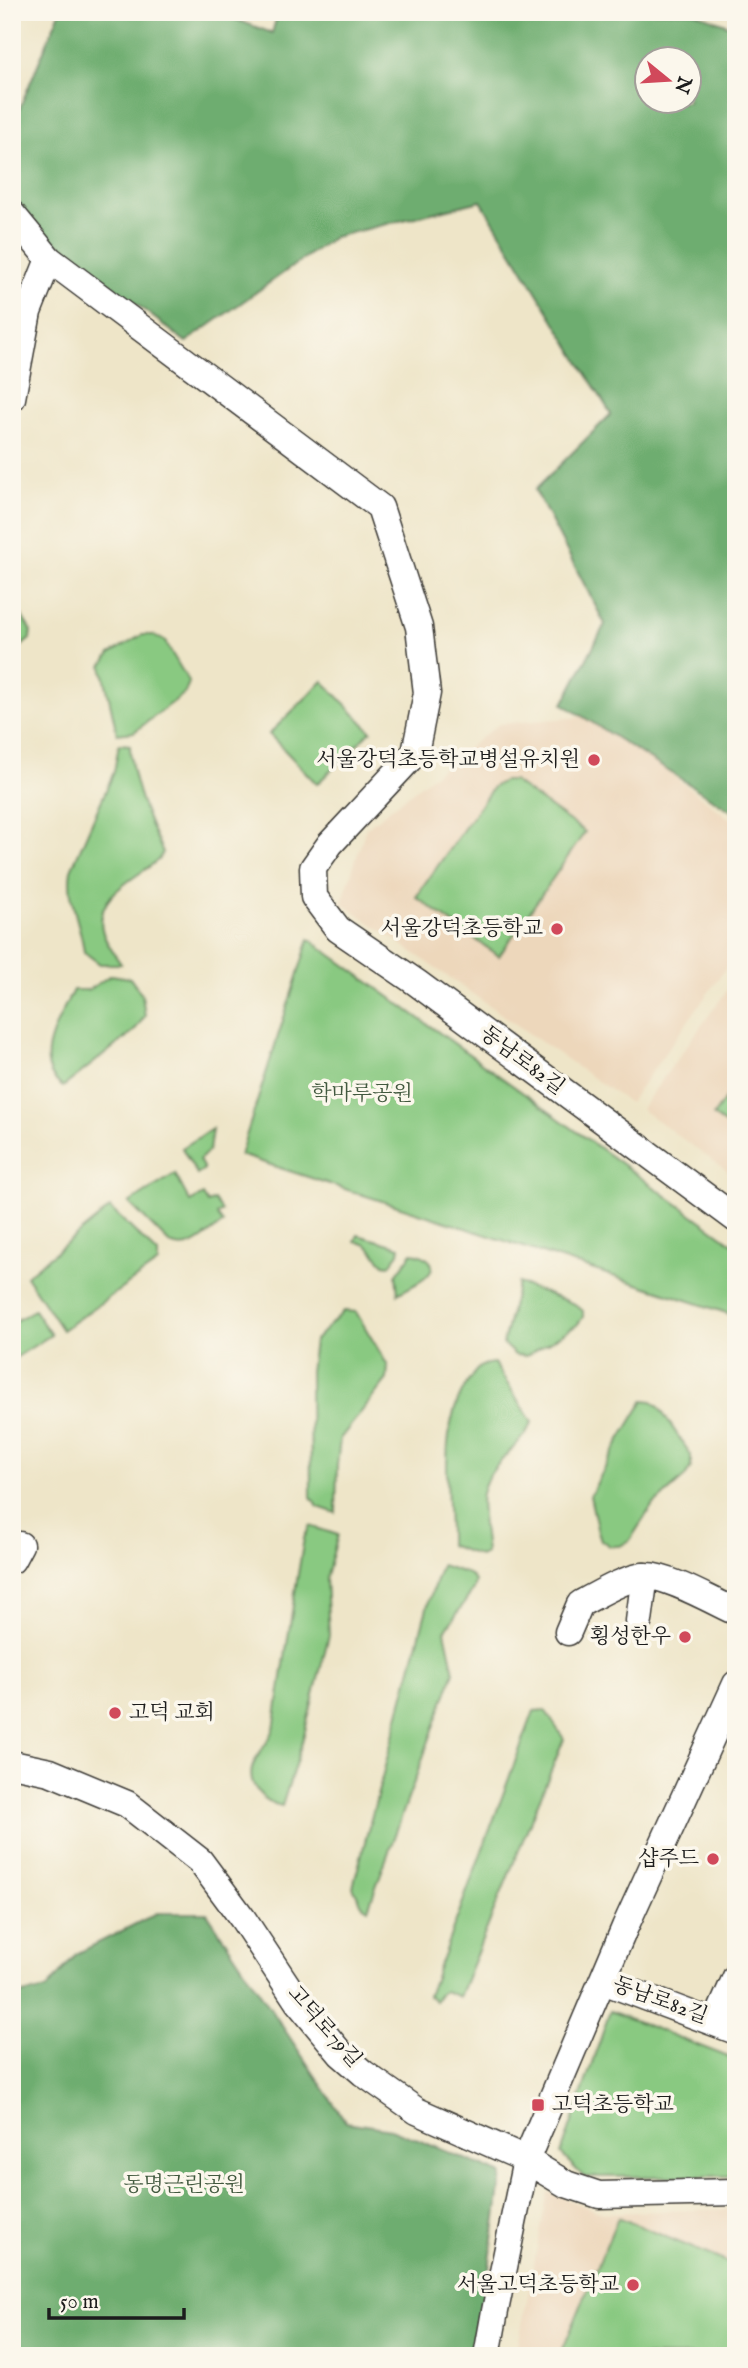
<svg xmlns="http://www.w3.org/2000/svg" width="748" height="2368" font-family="'IM FELL English','Noto Serif KR',serif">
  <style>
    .built { fill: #edd7bb }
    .green { fill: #89c981; stroke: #52724e; stroke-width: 2 }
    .forest { fill: #6ead6f; stroke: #456446; stroke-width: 2; fill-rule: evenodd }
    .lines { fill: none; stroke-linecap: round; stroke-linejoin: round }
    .minor-casing { stroke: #3c3a36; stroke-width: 29 }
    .minor { stroke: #fff; stroke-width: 26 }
    .poi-dot { fill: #d1495b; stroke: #fbf7ec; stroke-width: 2.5 }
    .labels { text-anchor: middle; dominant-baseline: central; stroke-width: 7; stroke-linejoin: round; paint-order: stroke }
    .poi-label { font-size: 21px; fill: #1c1c1c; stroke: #fbf7ec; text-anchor: end }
    .street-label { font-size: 21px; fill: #1c1c1c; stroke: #fbf7ec }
    .park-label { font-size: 21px; fill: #42593f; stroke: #fbf7ec }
  </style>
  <rect width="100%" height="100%" fill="#fbf7ec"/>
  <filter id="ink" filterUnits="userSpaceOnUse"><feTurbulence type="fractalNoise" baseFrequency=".0143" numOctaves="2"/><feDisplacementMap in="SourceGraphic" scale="14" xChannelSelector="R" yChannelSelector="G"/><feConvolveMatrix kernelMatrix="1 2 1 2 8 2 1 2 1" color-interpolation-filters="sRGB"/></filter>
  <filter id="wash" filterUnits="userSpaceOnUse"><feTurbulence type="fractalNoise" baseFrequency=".00686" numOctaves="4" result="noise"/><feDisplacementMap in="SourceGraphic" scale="28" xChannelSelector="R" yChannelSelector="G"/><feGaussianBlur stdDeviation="1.57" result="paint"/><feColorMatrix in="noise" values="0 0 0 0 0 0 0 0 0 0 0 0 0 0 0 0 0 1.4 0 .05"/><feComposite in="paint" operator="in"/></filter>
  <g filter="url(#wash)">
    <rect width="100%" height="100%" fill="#eee5c8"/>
    <g class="built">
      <path d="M582 717 603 724 736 823V954L629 1103 342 903 366 828 499 724Z"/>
      <path d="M736 978V1177L641 1109Z"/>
      <path d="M548 2192 602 2213 736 2209V2356H516Z"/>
    </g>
    <g class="green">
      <path d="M12 600 31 631 30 639 12 654Z"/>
      <path d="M142 635H153L164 640 189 682 185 693 134 732 117 734 102 666 110 654Z"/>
      <path d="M323 681 371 731 317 784 269 734Z"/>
      <path d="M119 744 130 745C130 777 148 823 163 852L159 859C138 878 95 893 102 929 104 941 114 953 121 964H100L84 952C81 924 66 898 71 870L114 772Z"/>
      <path d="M503 781H513L585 832 499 956 416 897 493 787Z"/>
      <path d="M309 939 736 1246V1316L240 1155Z"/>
      <path d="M111 975 130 978 142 995 145 1016 134 1031 63 1087C29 1063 60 1018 73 990H88Z"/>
      <path d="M736 1083V1132L713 1116Z"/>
      <path d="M212 1129 209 1151 199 1160 204 1169 197 1175 182 1148Z"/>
      <path d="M175 1174 190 1202 203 1195 208 1203 214 1200 222 1211 217 1215 223 1223C206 1235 190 1254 170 1244L129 1203Z"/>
      <path d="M110 1208 158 1254V1263L62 1330 26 1276Z"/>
      <path d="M358 1235 400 1247 399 1253 390 1265 384 1264 367 1245 355 1241Z"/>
      <path d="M412 1253C423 1254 440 1263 428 1275 421 1283 407 1288 398 1294L396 1275Z"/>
      <path d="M518 1283 575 1304 583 1311V1317L577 1325 526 1356 515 1355 503 1344Z"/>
      <path d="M34 1310 51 1335 12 1360V1323Z"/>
      <path d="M344 1311 356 1312 388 1366 387 1379 340 1439 337 1465 336 1513 318 1507 311 1497 310 1371 314 1341Z"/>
      <path d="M494 1363 532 1422C521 1448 488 1464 482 1493 479 1506 485 1538 486 1553L480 1556 449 1545C450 1493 437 1431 466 1385 474 1372 478 1364 494 1363Z"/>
      <path d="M644 1400 652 1401 658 1406 691 1455V1467L685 1477 652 1506 630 1540 620 1546H610L601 1540 597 1528 590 1496 618 1443Z"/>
      <path d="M310 1526 338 1535 326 1579 329 1635 302 1743 282 1806C271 1804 265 1800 258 1792 239 1767 265 1752 274 1729L296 1586 304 1538Z"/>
      <path d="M441 1565 469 1574 475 1581 473 1590 445 1631 454 1672 368 1909 362 1905 353 1887 428 1604Z"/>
      <path d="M545 1710 564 1739 459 1997 445 1991 440 1994 435 2001 428 1996 534 1711Z"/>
      <path d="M610 2011 736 2060V2176L584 2177 561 2154Z"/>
      <path d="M618 2217 736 2266V2349L733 2356H560Z"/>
    </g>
    <g class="forest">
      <path d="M60 12H216L272 33 278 12H694L736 28V814L563 704 605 624 535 490 611 414 481 201 334 237 186 342 22 217 12 202V126ZM646 60H688V102H646Z"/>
      <path d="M157 1913H207L346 2122 391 2129 502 2174 477 2356H24L12 2325V1996L47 1989 76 1954Z"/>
    </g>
  </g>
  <g filter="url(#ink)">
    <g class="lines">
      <defs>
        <g id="minor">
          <path d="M12 214 49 259 380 507 419 627 427 693 415 753 330 844 313 868 314 897 338 929 417 983 736 1219"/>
          <path d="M12 398 28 312 49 259"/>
          <path d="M12 1560 20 1545"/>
          <path d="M639 1621 643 1590V1576"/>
          <path d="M568 1632 580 1604C597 1595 626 1577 645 1576 667 1575 714 1602 736 1612"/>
          <path d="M12 1764 50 1772 127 1804 200 1861 243 1919 298 2002 341 2054 363 2073 417 2111 521 2157 566 2184 599 2195 736 2192"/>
          <path d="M603 1981 736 2031"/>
          <path d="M716 2022 736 1977"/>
          <path d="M487 2356 495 2311 526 2160 625 1927 736 1684"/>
        </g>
      </defs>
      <use href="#minor" class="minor-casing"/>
      <use href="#minor" class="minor"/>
    </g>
  </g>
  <g class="poi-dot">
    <circle cx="594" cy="760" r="7"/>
    <circle cx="557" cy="929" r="7"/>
    <circle cx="685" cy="1637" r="7"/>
    <circle cx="115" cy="1713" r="7"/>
    <circle cx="713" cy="1859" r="7"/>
    <rect x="531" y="2098" width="14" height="14" rx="3.5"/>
    <circle cx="633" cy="2285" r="7"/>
  </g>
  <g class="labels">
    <g class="poi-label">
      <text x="580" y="760">서울강덕초등학교병설유치원</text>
      <text x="543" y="929">서울강덕초등학교</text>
      <text x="671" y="1637">횡성한우</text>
      <text x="129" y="1713" text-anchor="start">고덕 교회</text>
      <text x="699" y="1859">샵주드</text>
      <text x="552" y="2105" text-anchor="start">고덕초등학교</text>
      <text x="619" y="2285">서울고덕초등학교</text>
    </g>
    <g class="street-label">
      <text transform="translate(522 1061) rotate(37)">동남로82길</text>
      <text transform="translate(660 2001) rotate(20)">동남로82길</text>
      <text transform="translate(324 2027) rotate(49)">고덕로79길</text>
    </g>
    <g class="park-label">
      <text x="362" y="1094">학마루공원</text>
      <text x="184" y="2185">동명근린공원</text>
    </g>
  </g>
  <rect width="748" height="2368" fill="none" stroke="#fbf7ec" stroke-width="42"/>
  <g transform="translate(668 80) rotate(108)"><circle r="33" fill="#fbf7ec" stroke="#a29f99" stroke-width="2"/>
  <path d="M0-5L12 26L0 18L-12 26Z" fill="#d1495b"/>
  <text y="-10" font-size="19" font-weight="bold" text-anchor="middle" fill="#1c1c1c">N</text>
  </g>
  <path d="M49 2308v10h135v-10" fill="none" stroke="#1c1c1c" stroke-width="3.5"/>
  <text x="60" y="2308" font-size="21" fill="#1c1c1c" stroke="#fbf7ec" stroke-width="5" paint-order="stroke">50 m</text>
</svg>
